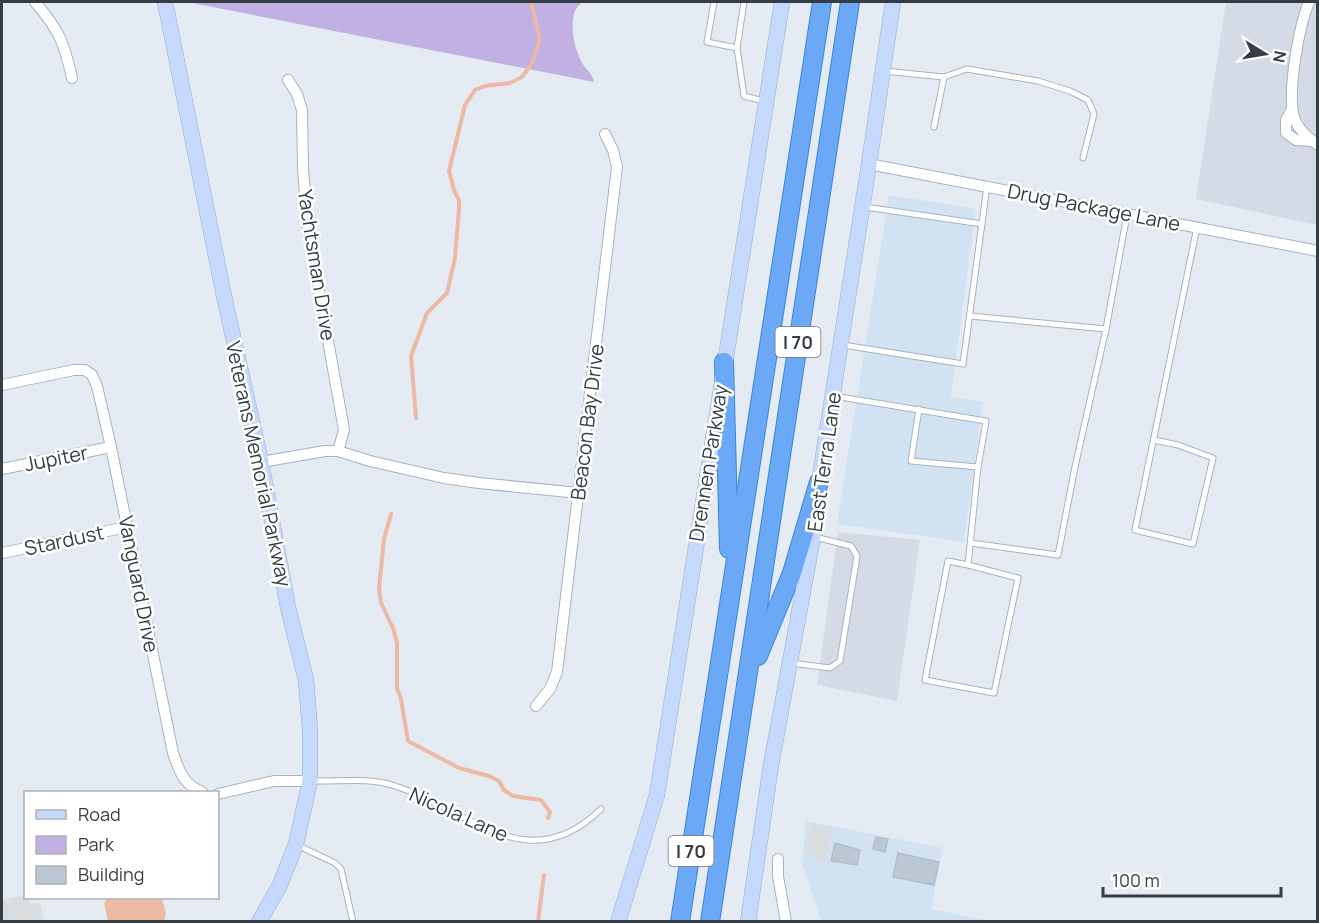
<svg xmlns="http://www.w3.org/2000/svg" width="1319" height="923" font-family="Manrope,sans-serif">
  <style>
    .residential { fill: #d4dbe6 }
    .commercial { fill: #d1e3f3 }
    .green { fill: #c2b0e5 }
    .parking { fill: #dadde0 }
    .water { fill: #ecbaa4 }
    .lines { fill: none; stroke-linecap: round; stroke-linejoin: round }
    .stream { stroke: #ecbaa4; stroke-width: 4 }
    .building { fill: #bbc7d3; stroke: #afbecd; stroke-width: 1.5 }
    .lane-casing { stroke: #a9b2bd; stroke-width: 7 }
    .street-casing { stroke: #a9b2bd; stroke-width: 12 }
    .secondary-casing { stroke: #97acd0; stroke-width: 16 }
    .highway-casing { stroke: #3c85d6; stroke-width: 20 }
    .lane { stroke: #fff; stroke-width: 5 }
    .street { stroke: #fff; stroke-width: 10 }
    .secondary { stroke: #c5d9fc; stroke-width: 15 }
    .highway { stroke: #6ba9f7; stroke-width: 18 }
    .labels { text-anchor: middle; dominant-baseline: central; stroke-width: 5; stroke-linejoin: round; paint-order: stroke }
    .shield { fill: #fff; stroke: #72777c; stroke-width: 1.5 }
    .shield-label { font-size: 18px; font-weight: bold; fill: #353d44 }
    .street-label { font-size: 20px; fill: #353d44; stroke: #fff }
  </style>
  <rect width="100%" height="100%" fill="#e5ebf2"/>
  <g class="residential">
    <path d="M1226 2H1317V225L1196 199Z"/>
    <path d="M838 532 920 540 897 701 817 685Z"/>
  </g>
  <g class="commercial">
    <path d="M889 195 976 209 951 397 983 402 964 542 837 524Z"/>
    <path d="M806 821 943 848 931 909 990 921H821L802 864Z"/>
  </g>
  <path class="green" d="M187 2H582C579 5 575 9 574 14 570 30 575 52 584 66 589 72 592 74 594 82Z"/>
  <g class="parking">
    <path d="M811 824 833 828 825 863 815 861 806 851Z"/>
    <path d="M25 895 31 904 40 903 44 921H2V900Z"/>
  </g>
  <path class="water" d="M108 898H162L166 914 164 921H108L104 903Z"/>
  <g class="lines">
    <g class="stream">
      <path d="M416 418 411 356 427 313 447 293 455 258 459 209V200L454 190 449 171 465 105 475 90 485 86 510 83 522 77 532 63 540 39 531 2"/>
      <path d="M391 514 384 539 379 588 381 603 393 628 397 643V688L401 699 408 741 459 768 489 776 499 781 504 790 513 796 541 800 550 812 548 818"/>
      <path d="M538 922 544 875"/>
    </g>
  </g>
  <g class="building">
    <path d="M876 837 888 839 885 852 873 849Z"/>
    <path d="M835 843 860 850 857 865 831 861Z"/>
    <path d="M898 853 939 862 934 885 893 877Z"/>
  </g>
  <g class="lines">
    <defs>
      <g id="lane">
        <path d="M714 2 707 42 737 48"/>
        <path d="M744 2 737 48 744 96 764 101"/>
        <path d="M884 71 944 77 967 69 1038 81 1070 91 1088 100 1094 114 1083 158"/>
        <path d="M934 127 944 77"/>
        <path d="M865 207 982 224"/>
        <path d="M970 316 1106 329 1127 215"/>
        <path d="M843 345 963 364 987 186"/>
        <path d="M834 396 986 421 978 467 968 565 948 561 925 680 994 693 1018 578 968 565"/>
        <path d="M919 409 911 461 978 467"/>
        <path d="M1154 440 1178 445 1213 458 1193 544 1135 530 1197 227"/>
        <path d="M971 543 1058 555 1075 467 1106 329"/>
        <path d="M791 663 830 668 840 661 857 556 851 546 815 537"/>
        <path d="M312 781C340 782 368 777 395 786 468 809 528 881 601 809"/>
        <path d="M297 845 335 863 341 869 353 922"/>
      </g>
      <g id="street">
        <path d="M35 2C59 30 64 42 72 78"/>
        <path d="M1309 2C1299 27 1287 91 1294 117 1297 129 1308 138 1318 145"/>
        <path d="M288 80 297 94 302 110 303 168 307 223 344 430 338 451"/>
        <path d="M1292 109 1286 120V133L1296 140 1312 141"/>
        <path d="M869 164 1318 251"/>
        <path d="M2 385 74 370H85L92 375 97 386 111 447 173 753C180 772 182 783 202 792"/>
        <path d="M261 462 325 451H338L370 461 444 478 479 483 579 493"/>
        <path d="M2 469 111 447"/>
        <path d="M2 553 127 527"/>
        <path d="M536 706 550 689 557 672 617 167 613 150 605 134"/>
        <path d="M218 794 274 781H310"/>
        <path d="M778 859V876L786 922"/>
      </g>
      <g id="secondary">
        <path d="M165 2 224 296 261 462 288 607 306 680 310 730V781L296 844 280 885 259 922"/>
        <path d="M618 922 657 795 782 2"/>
        <path d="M748 922 771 765 813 537 819 482 869 164 893 2"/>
      </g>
      <g id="highway">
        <path d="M724 362 729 549"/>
        <path d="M758 656 792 573 819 482"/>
        <path d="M680 922 822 2"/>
        <path d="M710 922 850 2"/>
      </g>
    </defs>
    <use href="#lane" class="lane-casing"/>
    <use href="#street" class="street-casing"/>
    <use href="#secondary" class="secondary-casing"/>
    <use href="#highway" class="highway-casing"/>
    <use href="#lane" class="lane"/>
    <use href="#street" class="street"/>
    <use href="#secondary" class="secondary"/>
    <use href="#highway" class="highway"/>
  </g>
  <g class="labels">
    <g class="shield">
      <rect x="775.5" y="327" width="45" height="30" rx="4.5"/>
      <rect x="668.5" y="836" width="45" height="30" rx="4.5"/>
    </g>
    <g class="shield-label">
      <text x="798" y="342">I 70</text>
      <text x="691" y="851">I 70</text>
    </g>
    <g class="street-label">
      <text transform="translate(1094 207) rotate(11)">Drug Package Lane</text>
      <text transform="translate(317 265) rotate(81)">Yachtsman Drive</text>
      <text transform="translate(587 422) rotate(-83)">Beacon Bay Drive</text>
      <text transform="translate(56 458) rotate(-11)">Jupiter</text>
      <text transform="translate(824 462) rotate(-82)">East Terra Lane</text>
      <text transform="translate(708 463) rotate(-81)">Drennen Parkway</text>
      <text transform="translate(259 464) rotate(78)">Veterans Memorial Parkway</text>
      <text transform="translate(64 540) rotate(-12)">Stardust</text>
      <text transform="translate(139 584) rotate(79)">Vanguard Drive</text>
      <text transform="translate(459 814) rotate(24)">Nicola Lane</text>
    </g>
  </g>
  <rect width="1319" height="923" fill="none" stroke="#353d44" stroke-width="6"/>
  <rect x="24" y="791" width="195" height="108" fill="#ffffff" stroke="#aeb1b4" stroke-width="1.5"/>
  <rect x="36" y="810" width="30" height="9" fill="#c5d9fc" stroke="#aeb1b4" stroke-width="1.5"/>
  <text x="78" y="821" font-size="18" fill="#353d44">Road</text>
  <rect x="36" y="836" width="30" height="18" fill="#c2b0e5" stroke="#aeb1b4" stroke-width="1.5"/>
  <text x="78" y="851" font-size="18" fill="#353d44">Park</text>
  <rect x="36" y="866" width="30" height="18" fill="#bbc7d3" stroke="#aeb1b4" stroke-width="1.5"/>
  <text x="78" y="881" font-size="18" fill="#353d44">Building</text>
  <g transform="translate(1265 54) rotate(101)" stroke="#ffffff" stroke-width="4.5" paint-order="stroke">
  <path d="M0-4.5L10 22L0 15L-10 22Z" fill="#353d44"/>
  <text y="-9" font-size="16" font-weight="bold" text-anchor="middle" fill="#353d44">N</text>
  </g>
  <path d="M1103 887v9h178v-9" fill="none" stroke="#353d44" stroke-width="3"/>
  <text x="1112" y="887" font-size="18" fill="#353d44" stroke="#ffffff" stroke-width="4.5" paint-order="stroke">100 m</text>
</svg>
